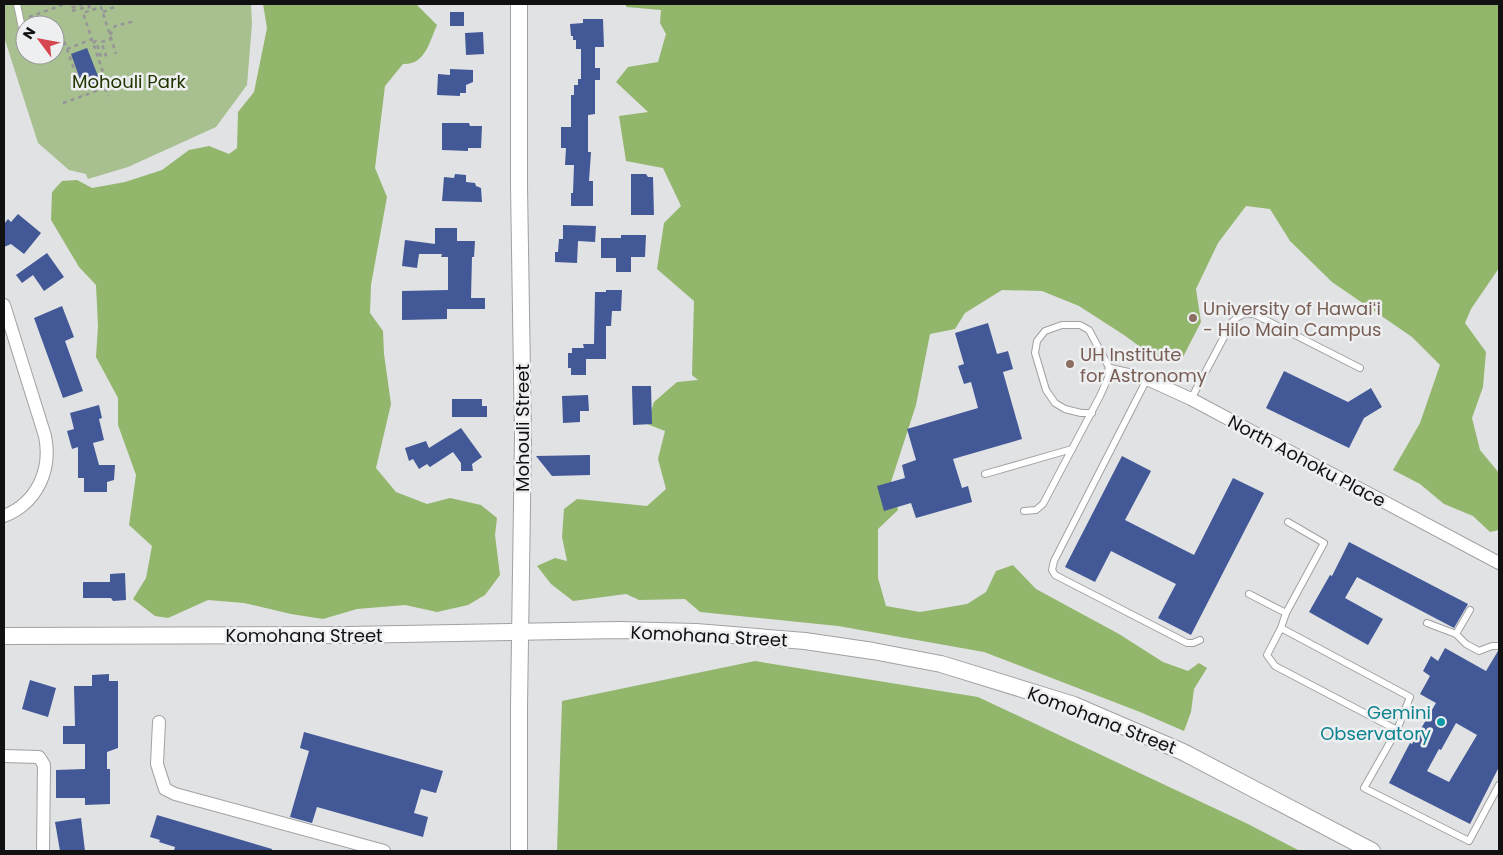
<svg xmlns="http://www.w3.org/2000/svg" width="1503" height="855" font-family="Poppins,sans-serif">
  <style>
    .green { fill: #a8c090; fill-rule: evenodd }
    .forest { fill: #93b66d }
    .building { fill: #425897; fill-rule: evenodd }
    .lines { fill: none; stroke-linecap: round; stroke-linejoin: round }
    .lane-casing { stroke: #a1a1a3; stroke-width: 8 }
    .street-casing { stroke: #a1a1a3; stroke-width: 14 }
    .secondary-casing { stroke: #a1a1a3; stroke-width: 18 }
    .path { stroke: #959597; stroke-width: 2.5; stroke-dasharray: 4 4; stroke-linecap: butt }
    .lane { stroke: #fff; stroke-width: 6 }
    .street { stroke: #fff; stroke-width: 12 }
    .secondary { stroke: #fff; stroke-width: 16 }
    .education-dot { fill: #8d6e63; stroke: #eeeff1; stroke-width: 2 }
    .culture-dot { fill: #0f9aa8; stroke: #eeeff1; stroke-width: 2 }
    .labels { text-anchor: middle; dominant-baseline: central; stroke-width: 5; stroke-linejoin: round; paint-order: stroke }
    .park-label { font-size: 18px; fill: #213500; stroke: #eeeff1 }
    .education-label { font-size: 18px; fill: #785e54; stroke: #eeeff1; text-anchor: start }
    .street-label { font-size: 18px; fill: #111112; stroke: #eeeff1 }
    .culture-label { font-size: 18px; fill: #0d838f; stroke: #eeeff1; text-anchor: end }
  </style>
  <rect width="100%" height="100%" fill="#e1e2e4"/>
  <path class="green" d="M4 4H251L252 24 247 85 216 127 128 167 88 179 86 174 69 170 38 143 4 37ZM25 25H55V55H25Z"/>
  <g class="forest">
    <path d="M263 4H416L437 25C429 43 425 65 403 64L385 86 375 168 387 197 371 285 370 313 383 331 384 354 391 404 376 468 396 492 427 504 450 498 481 505 497 518 495 535 500 575 485 595 468 605 437 612 405 605 357 609 323 619 291 614 244 603 208 600 168 618 155 616 133 599 146 578 152 546 129 525 136 475 118 425V398L96 357 98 326 96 285 79 267 51 220 52 192 62 181 77 180 92 188 125 182 162 170 189 150 209 146 229 154 237 148 238 112 254 92 267 28Z"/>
    <path d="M626 4H1499V268L1471 309 1465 323 1486 352 1483 387 1472 418 1480 450 1499 473V530L1490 532 1473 516 1444 504 1420 484 1393 470 1420 423 1440 365 1412 337 1332 282 1290 241 1270 209 1246 206 1218 243 1196 289 1201 322 1183 357H1154L1124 335 1079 306 1042 291 1002 290 965 313 955 329 930 334 916 405 891 482 898 510 878 529V578L886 606 920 612 967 604 986 592 996 571 1013 565 1036 589 1119 634 1163 662 1188 671 1199 663 1207 668 1194 689 1191 712 1184 731 1140 712 984 652 838 626 700 612 685 599 639 600 626 594 573 601 551 584 537 566 555 558 567 561 562 537 564 509 577 499 647 506 666 489 658 459 665 431 647 424 654 402 677 382 698 380 692 375 694 301 657 269 664 223 681 206 663 168 626 161 619 116 648 112 616 82 628 67 658 62 666 34 660 23 661 10 626 7Z"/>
    <path d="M755 661 978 697 1248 824 1300 851H557L562 701Z"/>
  </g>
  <g class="building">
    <rect x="450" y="12" width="14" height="14"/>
    <path d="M583 19H603L604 47H595V68H600V80H595V114L588 115V152H591L589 181H593V206H571V193H573L574 165H565L566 148H561V127H571V95H574V85H578V79H581V49H576V40H573V36H571L570 24 583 23Z"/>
    <path d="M483 32 484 54 466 55 465 33Z"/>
    <path d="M87 48 100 81 83 88 71 54Z"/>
    <path d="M450 69 473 70V82L466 85V93H460V96L437 95 438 74 450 75Z"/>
    <path d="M442 123H469L470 126H482L481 148H468V151L442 150Z"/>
    <path d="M455 174 466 175V182L475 183 476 186 481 188 482 202 442 201 444 177 454 178Z"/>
    <path d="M631 174H646L648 177H653L654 215H631Z"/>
    <path d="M18 214 41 233 24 254 11 244 4 247V224L8 219 11 222Z"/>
    <path d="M563 225 596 226 595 242 578 241 577 263 555 262V252H558L559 239H563Z"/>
    <path d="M435 228H457V241H475L474 257H472L471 298H485V309H447V319L402 320V291L448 290V257H441L442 254H419L417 268 402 266 405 240 435 244Z"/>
    <path d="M621 235H646L645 257H631V272H616V258H601V238H621Z"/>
    <path d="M47 253 64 277 44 291 33 275 22 283 16 275Z"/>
    <path d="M606 290H622L621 311H612L611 326H606V359H586V375H571V368H568V353H572V348H584L583 344H594L595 292H606Z"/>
    <path d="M62 306 74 337 65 341 83 391 63 398 34 318Z"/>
    <path d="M988 323 997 354 1008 351 1013 369 1003 372 1022 439 953 459 962 488 968 486 972 502 916 518 911 503 884 511 877 486 905 478 902 465 916 460 907 429 978 408 971 382 964 384 958 366 964 364 955 333Z"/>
    <path d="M1284 371 1348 402 1371 388 1382 407 1364 418 1349 448 1266 408Z"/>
    <path d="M632 386H651L652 424 633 425Z"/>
    <path d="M588 395 589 411H580V422L563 423 562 396Z"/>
    <path d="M452 399H482V406H487V417H452Z"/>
    <path d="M99 405 102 418 99 419 104 440 93 443 99 465H115L114 480 107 482V492H84V478H78V447L72 449 67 431 74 429 70 413Z"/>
    <path d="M461 428 482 457 472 464 473 471H461V463L453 452 430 467 427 464 419 469 413 459 409 461 405 448 426 441 429 448Z"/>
    <path d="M590 455V475L552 476 536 456Z"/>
    <path d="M1122 456 1151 471 1125 520 1194 555 1233 478 1264 493 1191 635 1158 618 1176 584 1111 551 1095 582 1065 567Z"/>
    <path d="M1349 542 1468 604 1454 628 1357 577 1345 598 1383 619 1368 645 1309 612 1330 575 1332 576Z"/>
    <path d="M125 573 126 600 113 601 111 598H83V582H110V574Z"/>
    <path d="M1445 648 1486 671 1498 651H1499V767L1470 824 1389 783 1410 743 1412 744 1436 703 1420 694 1430 676 1423 671 1431 656 1438 661ZM1456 723 1477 735 1449 782 1427 771 1439 749 1441 750Z"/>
    <path d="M109 674V681H118V748L107 752V769H110V804L85 805V798H56V770L85 769V744H63V726H75L74 686H92V675Z"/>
    <path d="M30 680 56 688 48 717 22 709Z"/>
    <path d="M304 732 443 771 436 793 421 789 414 813 428 817 423 837 317 807 312 823 290 817 309 751 300 748Z"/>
    <path d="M157 815 272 849V851H174L175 847 159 842 160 840 150 837Z"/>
    <path d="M81 818 85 851H60L55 822Z"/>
  </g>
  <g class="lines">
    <defs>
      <g id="lane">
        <path d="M17 4 25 43"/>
        <path d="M1147 379 1054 561 1052 570 1055 575 1187 643H1193L1200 640"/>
        <path d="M1191 399 1232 322C1239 315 1244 313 1254 314L1360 368"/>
        <path d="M985 474 1072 449"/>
        <path d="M1024 511 1036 510 1043 504 1100 396 1111 371 1089 330 1080 325H1062L1045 331 1037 341 1035 353 1046 390 1055 403 1065 409 1081 413H1092"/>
        <path d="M1249 594 1286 613"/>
        <path d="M1427 623 1456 634 1466 644 1479 651 1492 646H1499"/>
        <path d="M1281 628 1286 613 1324 543 1288 522"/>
        <path d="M1456 634 1470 610"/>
        <path d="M1397 730 1275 666 1267 655 1281 628 1410 697 1397 730 1364 788 1469 841 1499 785"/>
      </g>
      <g id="street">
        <path d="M4 305 45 436C52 470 37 503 4 516"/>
        <path d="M1111 371 1147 379 1191 399 1499 563"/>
        <path d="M159 722 157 764 165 789 175 794 384 851"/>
        <path d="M4 756 39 757 44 765 43 851"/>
      </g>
      <g id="secondary">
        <path d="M4 636 348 635 620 630 696 632 805 641 873 651 941 664 1074 705 1183 752 1372 851"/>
        <path d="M519 851V707L523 437 519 186V4"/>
      </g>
    </defs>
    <use href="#lane" class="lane-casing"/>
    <use href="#street" class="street-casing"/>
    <use href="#secondary" class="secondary-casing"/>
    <g class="path">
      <path d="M70 4H73"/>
      <path d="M83 4 71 8 72 11 89 6 91 10"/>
      <path d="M103 12 114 7 116 4"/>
      <path d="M29 17 65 4"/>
      <path d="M55 33 61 32 83 95"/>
      <path d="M110 35 115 26 135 21"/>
      <path d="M93 43 96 41 101 57 106 55 101 42 111 39"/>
      <path d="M67 49 92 39"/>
      <path d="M105 88 108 96"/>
      <path d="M63 103 108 87 83 13 101 7 116 54"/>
    </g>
    <use href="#lane" class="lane"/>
    <use href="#street" class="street"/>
    <use href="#secondary" class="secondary"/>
  </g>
  <g class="education-dot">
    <circle cx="1193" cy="318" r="5"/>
    <circle cx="1070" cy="364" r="5"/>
  </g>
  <circle class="culture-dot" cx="1441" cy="722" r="5"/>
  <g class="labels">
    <g class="park-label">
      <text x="129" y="81">Mohouli Park</text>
    </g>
    <g class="education-label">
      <text x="1203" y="308">University of Hawaiʻi<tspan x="1203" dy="21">- Hilo Main Campus</tspan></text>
      <text x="1080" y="354">UH Institute<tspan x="1080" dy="21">for Astronomy</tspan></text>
    </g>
    <g class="street-label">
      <text transform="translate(522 428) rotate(-90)">Mohouli Street</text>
      <text transform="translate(1307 461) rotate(28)">North Aohoku Place</text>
      <text x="304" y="635">Komohana Street</text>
      <text transform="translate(709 636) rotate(3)">Komohana Street</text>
      <text transform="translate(1102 720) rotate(21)">Komohana Street</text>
    </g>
    <g class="culture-label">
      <text x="1431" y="712">Gemini<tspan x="1431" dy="21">Observatory</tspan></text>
    </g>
  </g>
  <rect width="1503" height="855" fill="none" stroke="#111112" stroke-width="10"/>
  <g transform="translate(40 40) rotate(302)"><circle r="24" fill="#eeeff1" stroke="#969698"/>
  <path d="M0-4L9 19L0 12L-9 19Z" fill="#d64650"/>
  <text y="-8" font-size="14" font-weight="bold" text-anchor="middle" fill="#111112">N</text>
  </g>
</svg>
